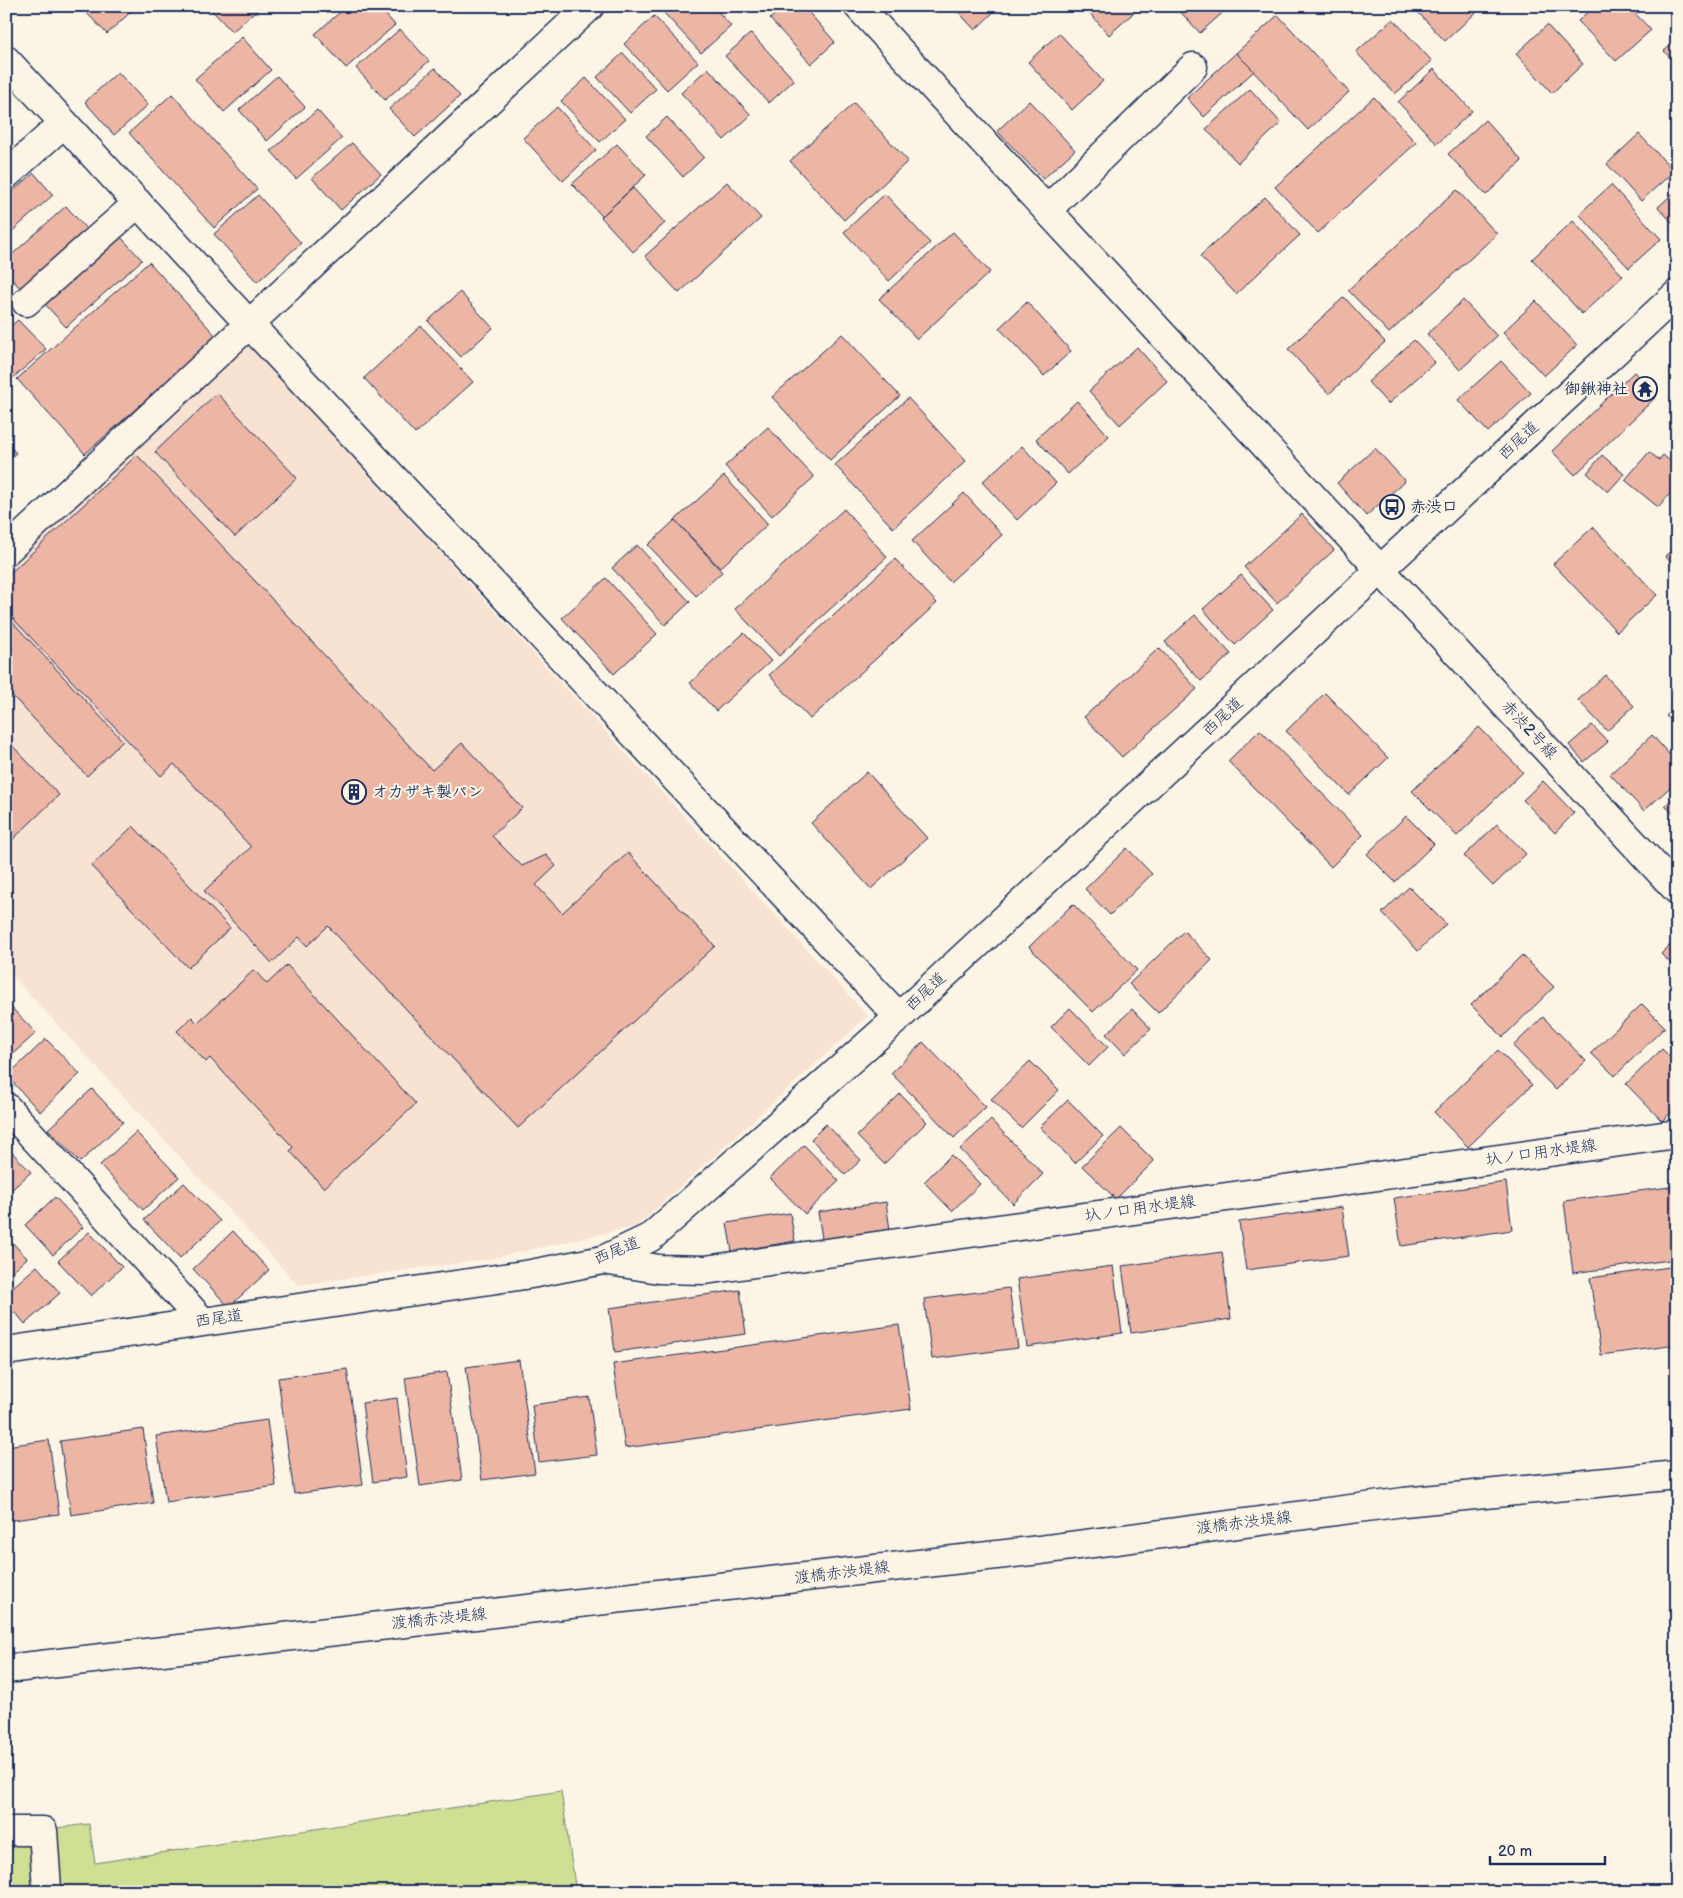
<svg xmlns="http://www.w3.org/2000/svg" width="1683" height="1898" font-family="'Balsamiq Sans','Klee One',sans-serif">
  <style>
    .built { fill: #f8e2d2 }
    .green { fill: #cfdf93; stroke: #758778 }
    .building { fill: #edb5a4; stroke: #1b2f5e }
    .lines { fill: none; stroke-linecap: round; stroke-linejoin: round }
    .minor-casing { stroke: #1b2f5e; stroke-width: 31 }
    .minor { stroke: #fcf5e5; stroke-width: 28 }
    .labels { text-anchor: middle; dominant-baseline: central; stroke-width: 4; stroke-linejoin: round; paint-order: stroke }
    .poi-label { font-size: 16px; font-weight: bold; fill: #1b2f5e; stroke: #fcf5e5; text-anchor: start }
    .street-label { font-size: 16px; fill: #1b2f5e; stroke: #fcf5e5 }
  </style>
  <rect width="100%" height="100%" fill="#fcf5e5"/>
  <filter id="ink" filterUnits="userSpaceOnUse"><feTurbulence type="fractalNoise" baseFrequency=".02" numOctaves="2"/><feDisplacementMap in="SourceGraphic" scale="10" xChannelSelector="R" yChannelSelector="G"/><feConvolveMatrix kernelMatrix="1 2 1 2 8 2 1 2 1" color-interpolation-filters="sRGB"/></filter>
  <g filter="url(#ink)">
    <path class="built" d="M249 345 868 1016 637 1226 488 1259 298 1285 6 969V571Z"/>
    <path class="green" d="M561 1791 576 1892H6V1834L89 1824 95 1863Z"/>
    <g class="building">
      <path d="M80 6H137L107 34Z"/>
      <path d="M208 6H261L232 32Z"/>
      <path d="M347 6H378L395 25 346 68 315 34Z"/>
      <path d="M671 6H713L731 26 701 53 664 13Z"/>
      <path d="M784 6H803L835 42 811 64 770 19Z"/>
      <path d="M953 6H1000L975 30Z"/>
      <path d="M1083 6H1141L1109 35Z"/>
      <path d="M1175 6H1230L1200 33Z"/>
      <path d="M1412 6H1483L1445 41Z"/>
      <path d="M1594 6H1628L1651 30 1616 61 1578 21Z"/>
      <path d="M1278 15 1349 92 1308 130 1236 53Z"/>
      <path d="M654 16 698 62 667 90 624 44Z"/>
      <path d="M1393 19 1432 61 1395 94 1356 52Z"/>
      <path d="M1547 25 1583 64 1552 93 1516 54Z"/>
      <path d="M400 29 429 61 385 100 356 68Z"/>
      <path d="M751 33 794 80 769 103 725 56Z"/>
      <path d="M1059 33 1103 81 1072 110 1028 62Z"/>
      <path d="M242 37 271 70 224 112 195 79Z"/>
      <path d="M1677 40V65L1664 51Z"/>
      <path d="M623 53 656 89 630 113 597 77Z"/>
      <path d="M1236 53 1254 71 1204 117 1187 98Z"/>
      <path d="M435 68 460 96 415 137 389 109Z"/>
      <path d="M708 68 751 115 724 140 681 93Z"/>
      <path d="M1434 69 1472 111 1437 144 1398 102Z"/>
      <path d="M118 72 148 105 114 135 85 102Z"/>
      <path d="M277 76 305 107 267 141 239 110Z"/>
      <path d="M586 78 625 119 600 142 561 101Z"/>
      <path d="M1250 89 1281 123 1238 163 1206 129Z"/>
      <path d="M172 94 257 189 214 228 129 133Z"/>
      <path d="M1374 97 1416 143 1318 233 1275 187Z"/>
      <path d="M1029 101 1075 150 1043 179 997 131Z"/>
      <path d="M854 103 908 161 844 220 790 161Z"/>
      <path d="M557 107 596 150 563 181 523 138Z"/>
      <path d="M317 110 342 138 296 179 271 151Z"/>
      <path d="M667 117 704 157 683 177 646 136Z"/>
      <path d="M1485 120 1522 161 1486 195 1448 154Z"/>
      <path d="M1639 134 1674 171 1641 201 1607 164Z"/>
      <path d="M352 143 381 174 341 210 312 178Z"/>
      <path d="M617 144 646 175 602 216 572 184Z"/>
      <path d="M34 173 53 195 9 234 6 232V197Z"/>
      <path d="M727 182 761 218 679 293 645 256Z"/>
      <path d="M1611 185 1661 239 1629 268 1579 214Z"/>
      <path d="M633 188 665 223 633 252 601 217Z"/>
      <path d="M1457 190 1497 234 1389 333 1348 290Z"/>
      <path d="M1677 190V228L1658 207Z"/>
      <path d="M885 194 930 243 889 281 844 232Z"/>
      <path d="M258 195 301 243 257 282 214 234Z"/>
      <path d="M1265 197 1300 235 1236 294 1200 256Z"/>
      <path d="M66 206 89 232 23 291 6 273V260Z"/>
      <path d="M1573 221 1623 276 1582 314 1532 259Z"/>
      <path d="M953 232 990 272 917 339 879 299Z"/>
      <path d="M119 235 142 260 66 327 43 302Z"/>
      <path d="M149 262 217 337 85 454 17 379Z"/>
      <path d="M460 292 493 328 461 357 428 321Z"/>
      <path d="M1344 297 1385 342 1329 394 1288 349Z"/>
      <path d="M1463 300 1497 336 1460 370 1427 334Z"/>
      <path d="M1536 301 1577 345 1544 376 1503 332Z"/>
      <path d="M1027 302 1071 351 1044 376 999 328Z"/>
      <path d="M18 320 46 349 6 384V330Z"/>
      <path d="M421 326 473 382 415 434 364 378Z"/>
      <path d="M842 334 900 396 830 460 772 397Z"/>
      <path d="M1414 340 1435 362 1388 404 1368 382Z"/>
      <path d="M1137 347 1167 381 1120 425 1089 391Z"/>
      <path d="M1501 361 1531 393 1488 432 1458 400Z"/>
      <path d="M1634 372 1657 396 1575 475 1552 451Z"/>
      <path d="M217 393 297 478 235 537 155 452Z"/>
      <path d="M908 398 966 461 893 528 835 465Z"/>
      <path d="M1077 401 1109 436 1068 474 1036 439Z"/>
      <path d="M768 427 814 477 772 516 725 466Z"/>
      <path d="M6 442 16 453 6 462Z"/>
      <path d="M1022 446 1056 483 1017 520 982 482Z"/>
      <path d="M1375 448 1405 481 1366 516 1337 483Z"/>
      <path d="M1649 452 1659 460 1663 455 1677 467 1674 471 1677 473V486L1658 507 1625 480Z"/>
      <path d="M137 455 432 770 462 743 522 808 492 836 522 866 546 855 556 866 536 885 562 913 628 853 715 946 518 1128 328 926 307 946 299 937 272 963 204 891 251 847 174 764 161 776 6 611V577Z"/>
      <path d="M1602 455 1624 474 1608 492 1587 473Z"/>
      <path d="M724 476 768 524 720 568 675 520Z"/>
      <path d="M964 493 1002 535 950 582 912 541Z"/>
      <path d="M844 509 887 557 779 656 735 609Z"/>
      <path d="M1302 514 1334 550 1277 603 1244 567Z"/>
      <path d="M675 520 722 572 696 596 648 545Z"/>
      <path d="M1593 527 1657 595 1617 632 1553 564Z"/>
      <path d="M637 545 690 602 665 625 612 568Z"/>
      <path d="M1677 545V569L1665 556Z"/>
      <path d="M895 559 937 603 810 719 769 675Z"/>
      <path d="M1241 575 1273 610 1235 645 1203 609Z"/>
      <path d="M606 578 657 634 614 674 562 618Z"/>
      <path d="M6 615 123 741 87 776 6 689Z"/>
      <path d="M1195 615 1231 654 1201 681 1165 642Z"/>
      <path d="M744 633 771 661 716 711 690 683Z"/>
      <path d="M1159 648 1197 689 1122 757 1084 717Z"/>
      <path d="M1605 675 1634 706 1607 731 1578 700Z"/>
      <path d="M1325 693 1388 758 1349 795 1286 731Z"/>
      <path d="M1677 705V726L1666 716Z"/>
      <path d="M1592 725 1608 742 1584 762 1569 745Z"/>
      <path d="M1479 727 1523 772 1457 836 1412 791Z"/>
      <path d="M1260 730 1363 835 1331 867 1228 761Z"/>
      <path d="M1652 735 1677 763V781L1644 811 1610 774Z"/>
      <path d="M6 739 59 795 8 844 6 842Z"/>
      <path d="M867 772 927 838 871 889 811 823Z"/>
      <path d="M1543 781 1574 813 1555 833 1523 800Z"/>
      <path d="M1677 794V817L1665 806Z"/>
      <path d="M1406 816 1434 844 1395 882 1367 854Z"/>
      <path d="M1497 824 1526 854 1493 886 1464 856Z"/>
      <path d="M133 826 230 928 188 968 91 866Z"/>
      <path d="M1127 848 1152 874 1110 915 1085 889Z"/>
      <path d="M1409 887 1446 924 1418 951 1382 913Z"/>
      <path d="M1073 904 1137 970 1093 1012 1029 947Z"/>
      <path d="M1184 931 1212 960 1158 1013 1129 984Z"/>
      <path d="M1677 938V969L1661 954Z"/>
      <path d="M1522 955 1554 987 1503 1037 1471 1005Z"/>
      <path d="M287 965 416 1104 324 1188 290 1151 293 1147 210 1058 206 1062 177 1031 192 1017 197 1023 254 970 267 984Z"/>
      <path d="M6 1002 36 1033 6 1060Z"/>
      <path d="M1642 1004 1665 1027 1615 1076 1591 1053Z"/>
      <path d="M1070 1008 1108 1047 1089 1066 1051 1027Z"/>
      <path d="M1132 1009 1151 1029 1125 1054 1106 1034Z"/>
      <path d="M1543 1017 1586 1061 1556 1090 1513 1046Z"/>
      <path d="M46 1039 80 1074 40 1112 7 1076Z"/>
      <path d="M923 1042 986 1107 954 1138 891 1073Z"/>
      <path d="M1662 1049 1677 1064V1107L1662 1121 1626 1084Z"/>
      <path d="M1498 1050 1532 1085 1468 1147 1434 1112Z"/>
      <path d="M1030 1061 1059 1090 1021 1128 991 1099Z"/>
      <path d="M92 1089 123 1122 80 1162 48 1129Z"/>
      <path d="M900 1094 927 1122 884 1164 857 1136Z"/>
      <path d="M1068 1100 1103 1136 1075 1163 1040 1127Z"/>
      <path d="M991 1120 1043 1174 1013 1204 960 1149Z"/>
      <path d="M826 1124 861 1160 845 1175 811 1139Z"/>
      <path d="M1121 1128 1154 1161 1116 1199 1082 1166Z"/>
      <path d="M136 1132 179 1177 143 1210 100 1165Z"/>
      <path d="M804 1145 839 1181 805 1214 770 1178Z"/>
      <path d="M6 1146 31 1172 6 1195Z"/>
      <path d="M951 1155 980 1184 952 1211 924 1182Z"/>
      <path d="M1506 1182 1512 1230 1401 1246 1394 1198Z"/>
      <path d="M184 1183 220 1221 180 1258 144 1220Z"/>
      <path d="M1677 1186V1259L1573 1273 1564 1201Z"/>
      <path d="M55 1197 83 1227 53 1255 25 1225Z"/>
      <path d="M886 1202 890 1230 822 1239 818 1212Z"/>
      <path d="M1342 1207 1349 1256 1246 1270 1239 1222Z"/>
      <path d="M790 1213 795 1241 732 1252 727 1223Z"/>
      <path d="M233 1231 269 1270 229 1307 193 1269Z"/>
      <path d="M89 1232 122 1267 91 1296 58 1261Z"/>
      <path d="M6 1236 27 1258 6 1277Z"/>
      <path d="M1222 1252 1231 1319 1131 1333 1122 1266Z"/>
      <path d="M37 1266 60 1293 25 1324 15 1312 6 1320V1293Z"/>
      <path d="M1113 1266 1122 1333 1027 1347 1017 1279Z"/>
      <path d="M1677 1266V1345L1601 1355 1590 1278Z"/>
      <path d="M1009 1288 1018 1348 932 1359 924 1299Z"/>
      <path d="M740 1290 746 1334 615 1352 609 1308Z"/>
      <path d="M899 1325 911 1409 625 1448 613 1364Z"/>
      <path d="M519 1360 535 1473 482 1480 466 1367Z"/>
      <path d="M347 1369 363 1485 294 1494 278 1378Z"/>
      <path d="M447 1372 462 1480 420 1486 405 1378Z"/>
      <path d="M589 1397 597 1455 539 1462 532 1405Z"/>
      <path d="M397 1398 407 1477 373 1482 362 1403Z"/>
      <path d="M267 1420 276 1486 166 1502 156 1436Z"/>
      <path d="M143 1429 153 1503 71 1515 60 1441Z"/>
      <path d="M49 1440 59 1514 6 1521V1446Z"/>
    </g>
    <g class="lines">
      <defs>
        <g id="minor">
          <path d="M858 6 1677 890"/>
          <path d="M6 60 250 325 899 1017"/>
          <path d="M6 175 64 123"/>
          <path d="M1047 210 1193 67"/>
          <path d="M26 302 138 203"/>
          <path d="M6 551 590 6"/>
          <path d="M6 1107 202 1321"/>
          <path d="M603 1260 659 1269 705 1270 1677 1134"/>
          <path d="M6 1351 531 1274 603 1260 651 1237 899 1017 1677 294"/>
          <path d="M6 1669 1040 1550 1404 1502 1677 1475"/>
          <path d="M6 1831H43L47 1889"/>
        </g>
      </defs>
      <use href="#minor" class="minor-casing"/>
      <use href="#minor" class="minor"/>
    </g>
  </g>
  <defs>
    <symbol id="temple-ring" viewBox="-11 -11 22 22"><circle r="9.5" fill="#fcf5e5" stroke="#1b2f5e" stroke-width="1.5"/><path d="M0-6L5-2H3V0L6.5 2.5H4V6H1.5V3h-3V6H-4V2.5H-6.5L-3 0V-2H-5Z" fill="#1b2f5e"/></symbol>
    <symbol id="bus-ring" viewBox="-11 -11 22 22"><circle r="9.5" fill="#fcf5e5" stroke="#1b2f5e" stroke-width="1.5"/><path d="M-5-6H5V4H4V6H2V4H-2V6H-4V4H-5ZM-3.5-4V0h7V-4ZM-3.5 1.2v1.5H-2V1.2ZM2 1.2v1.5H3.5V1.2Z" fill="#1b2f5e"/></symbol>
    <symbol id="building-ring" viewBox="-11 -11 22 22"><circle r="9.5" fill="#fcf5e5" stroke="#1b2f5e" stroke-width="1.5"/><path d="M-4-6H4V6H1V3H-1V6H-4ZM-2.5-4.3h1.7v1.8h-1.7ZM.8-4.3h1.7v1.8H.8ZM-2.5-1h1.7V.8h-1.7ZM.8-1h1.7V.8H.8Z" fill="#1b2f5e"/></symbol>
  </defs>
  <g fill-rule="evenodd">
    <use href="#temple-ring" x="1631" y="375" width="28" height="28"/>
    <use href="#bus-ring" x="1378" y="493" width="28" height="28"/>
    <use href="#building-ring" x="340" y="778" width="28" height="28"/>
  </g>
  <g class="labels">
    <g class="poi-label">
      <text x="1628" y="389" text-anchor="end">御鍬神社</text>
      <text x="1410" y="507">赤渋口</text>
      <text x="372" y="792">オカザキ製パン</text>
    </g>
    <g class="street-label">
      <text transform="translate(1519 441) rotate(-43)">西尾道</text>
      <text transform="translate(1223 717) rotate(-43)">西尾道</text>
      <text transform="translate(1529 730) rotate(47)">赤渋2号線</text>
      <text transform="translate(926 992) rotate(-43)">西尾道</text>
      <text transform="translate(1541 1153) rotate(-8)">圦ノ口用水堤線</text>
      <text transform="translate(1140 1209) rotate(-8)">圦ノ口用水堤線</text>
      <text transform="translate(617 1251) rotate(-22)">西尾道</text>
      <text transform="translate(219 1319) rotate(-8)">西尾道</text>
      <text transform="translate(1244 1523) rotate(-7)">渡橋赤渋堤線</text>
      <text transform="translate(842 1573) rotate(-7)">渡橋赤渋堤線</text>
      <text transform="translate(439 1619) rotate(-6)">渡橋赤渋堤線</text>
    </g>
  </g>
  <rect width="1683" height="1898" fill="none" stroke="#fcf5e5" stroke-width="25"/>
  <rect x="12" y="12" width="1658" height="1873" fill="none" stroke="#1b2f5e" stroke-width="2" filter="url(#ink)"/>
  <path d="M1490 1856v8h115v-8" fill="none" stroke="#1b2f5e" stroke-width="2.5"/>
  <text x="1498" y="1856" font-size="15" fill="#1b2f5e" stroke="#fcf5e5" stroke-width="4" paint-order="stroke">20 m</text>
</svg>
